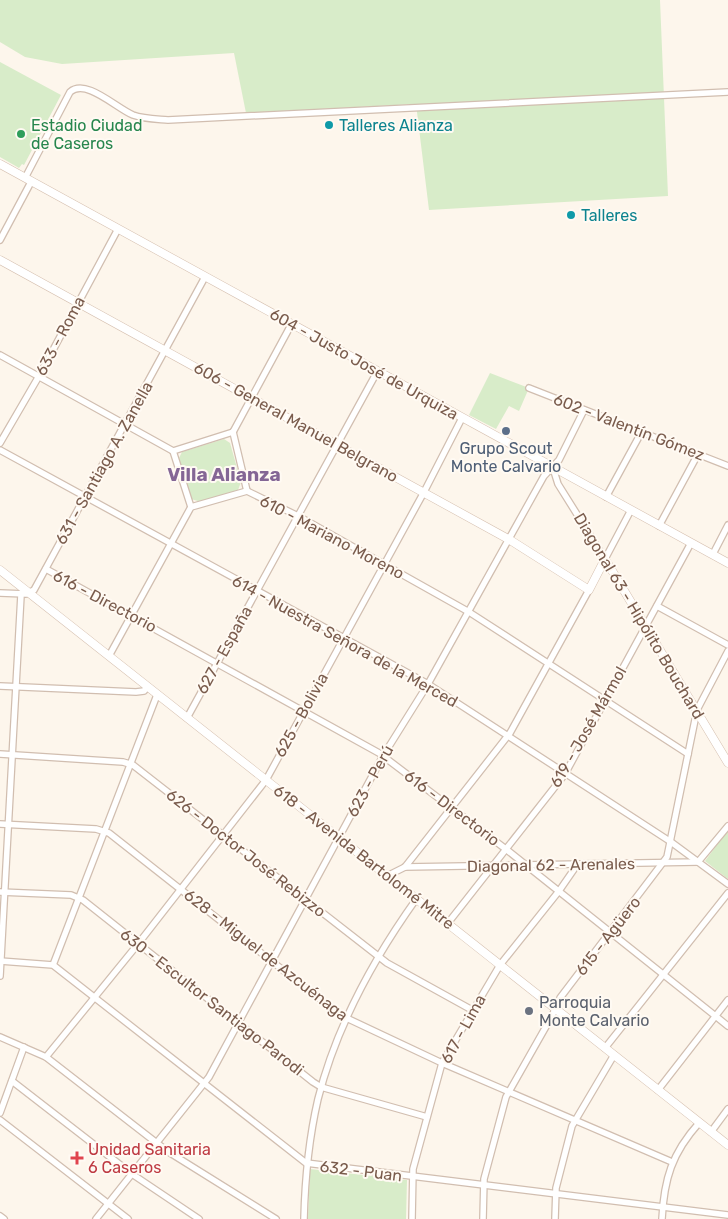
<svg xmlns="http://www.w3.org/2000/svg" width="728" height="1219" font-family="Rubik,sans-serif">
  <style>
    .green { fill: #d8ecc9 }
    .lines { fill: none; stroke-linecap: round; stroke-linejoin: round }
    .street-casing { stroke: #d1beb0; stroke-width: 8 }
    .secondary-casing { stroke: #d6c0b0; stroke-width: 9 }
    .street { stroke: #fff; stroke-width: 5.5 }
    .secondary { stroke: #fff; stroke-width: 8 }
    .culture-dot { fill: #0f9aa8; stroke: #fffaf3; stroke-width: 2 }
    .leisure-dot { fill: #2e9e5b; stroke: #fffaf3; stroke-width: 2 }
    .service-dot { fill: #5c6f8a; stroke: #fffaf3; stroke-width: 2 }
    .worship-dot { fill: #6b7280; stroke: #fffaf3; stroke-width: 2 }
    .health-dot { fill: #e0444e; stroke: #fffaf3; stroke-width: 2 }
    .labels { text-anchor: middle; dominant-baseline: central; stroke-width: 4; stroke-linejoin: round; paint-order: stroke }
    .leisure-label { font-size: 16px; fill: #27864d; stroke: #fffaf3; text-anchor: start }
    .culture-label { font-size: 16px; fill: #0d838f; stroke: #fffaf3; text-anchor: start }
    .street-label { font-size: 16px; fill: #7a5c4d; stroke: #fffaf3 }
    .service-label { font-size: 16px; fill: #4e5e75; stroke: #fffaf3 }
    .worship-label { font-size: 16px; fill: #5b616d; stroke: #fffaf3; text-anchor: start }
    .health-label { font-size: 16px; fill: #be3a42; stroke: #fffaf3; text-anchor: start }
    .quarter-label { font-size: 19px; font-weight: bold; fill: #846695; stroke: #fffaf3 }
  </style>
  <rect width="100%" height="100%" fill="#fdf6ec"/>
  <g class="green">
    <path d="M0 0H660L668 196 429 210 416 104 246 113 234 53 62 64 25 57 0 42Z"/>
    <path d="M0 62 61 95 24 165 22 164 19 168 0 157Z"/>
    <path d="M490 373 529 388 519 411 509 406 496 429 469 415Z"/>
    <path d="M224 439 230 443 241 482 238 490 201 502 191 499 179 458 182 452Z"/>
    <path d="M728 830V879L705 861Z"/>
    <path d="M310 1169 407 1180 406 1219H308Z"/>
  </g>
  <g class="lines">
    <defs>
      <g id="street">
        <path d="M25 178 70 92C86 78 116 108 133 115 144 119 156 119 168 120L728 92"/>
        <path d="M0 240 31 182"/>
        <path d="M0 355 173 451 233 432"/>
        <path d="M529 388 728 466"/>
        <path d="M233 432 291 325"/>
        <path d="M233 432 247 491"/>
        <path d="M0 443 39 376 118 229"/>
        <path d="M0 450 428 684 671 842 728 884"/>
        <path d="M173 451 191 507"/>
        <path d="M553 468 558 484 605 559 631 510"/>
        <path d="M247 491 298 516 469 612 688 754"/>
        <path d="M606 497 641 433"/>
        <path d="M659 526 698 454"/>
        <path d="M713 554 728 525"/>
        <path d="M46 569 379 753 507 850 728 1026"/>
        <path d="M0 593 26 594 34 590 205 277"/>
        <path d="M657 606 728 645"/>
        <path d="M109 656 191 507 247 491"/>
        <path d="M0 686 136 692 144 691 147 687"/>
        <path d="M187 718 377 372"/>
        <path d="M0 754 123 762 133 765 387 963 472 1010"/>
        <path d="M0 824 96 829 109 833 340 1015 442 1063 672 1162"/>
        <path d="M405 867 698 862 728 826"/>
        <path d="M387 876 405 867 510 733 589 590"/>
        <path d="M0 892 71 895 83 900 313 1082 321 1087 427 1117"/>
        <path d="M448 923 565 774 691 543"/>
        <path d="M0 961 53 965 306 1163 728 1215"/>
        <path d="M53 965 157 695"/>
        <path d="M0 976 21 595"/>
        <path d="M0 1037 46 1057 167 1151 276 1219"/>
        <path d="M605 1048 728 893"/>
        <path d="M46 1057 138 944 266 780 424 492 462 418"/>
        <path d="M12 1081 132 1174 199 1219"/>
        <path d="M658 1090 728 1000"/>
        <path d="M0 1113 24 1047"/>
        <path d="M0 1120 128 1219"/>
        <path d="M711 1132 728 1109"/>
        <path d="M0 1216 4 1219"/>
        <path d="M96 1219 209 1077 383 756 428 684 544 476 559 460 584 410"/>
        <path d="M304 1219C305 1178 309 1138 318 1099 336 1027 374 958 417 898"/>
        <path d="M412 1219 413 1169 442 1063 500 965 559 891 577 865"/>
        <path d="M483 1219 484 1179 506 1097 552 1016 560 998 667 857 697 710 728 651"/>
        <path d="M555 1219 556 1188 572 1126 614 1055"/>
        <path d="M662 1219C664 1179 672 1153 699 1123"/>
      </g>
      <g id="secondary">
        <path d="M0 164 728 563"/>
        <path d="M0 260 510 540 589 590 605 559"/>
        <path d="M605 559 728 763"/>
        <path d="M0 570 728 1145"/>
      </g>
    </defs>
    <use href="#street" class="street-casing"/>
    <use href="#secondary" class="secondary-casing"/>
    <use href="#street" class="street"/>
    <use href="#secondary" class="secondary"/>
  </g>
  <g class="culture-dot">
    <circle cx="329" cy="125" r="5"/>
    <circle cx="571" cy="215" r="5"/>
  </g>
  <circle class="leisure-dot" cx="21" cy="134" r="5"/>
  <circle class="service-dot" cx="506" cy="431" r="5"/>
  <circle class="worship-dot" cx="529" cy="1011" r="5"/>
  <path class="health-dot" d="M74.5 1150.5h5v5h5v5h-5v5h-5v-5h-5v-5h5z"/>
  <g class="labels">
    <g class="leisure-label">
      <text x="31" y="125">Estadio Ciudad<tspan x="31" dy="18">de Caseros</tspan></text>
    </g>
    <g class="culture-label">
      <text x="339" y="125">Talleres Alianza</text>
      <text x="581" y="215">Talleres</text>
    </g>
    <g class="street-label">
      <text transform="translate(60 336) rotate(-62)">633 - Roma</text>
      <text transform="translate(364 364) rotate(29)">604 - Justo José de Urquiza</text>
      <text transform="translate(296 422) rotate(29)">606 - General Manuel Belgrano</text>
      <text transform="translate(629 427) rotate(21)">602 - Valentín Gómez</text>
      <text transform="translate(104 463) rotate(-61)">631 - Santiago A. Zanella</text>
      <text transform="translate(332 537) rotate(28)">610 - Mariano Moreno</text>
      <text transform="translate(105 601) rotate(28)">616 - Directorio</text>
      <text transform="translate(639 616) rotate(59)">Diagonal 63 - Hipólito Bouchard</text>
      <text transform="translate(345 641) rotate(29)">614 - Nuestra Señora de la Merced</text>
      <text transform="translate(224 650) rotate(-61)">627 - España</text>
      <text transform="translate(301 715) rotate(-61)">625 - Bolivia</text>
      <text transform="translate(588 727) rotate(-60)">619 - José Mármol</text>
      <text transform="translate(370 781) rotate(-61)">623 - Perú</text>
      <text transform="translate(452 808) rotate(37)">616 - Directorio</text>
      <text transform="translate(246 853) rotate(38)">626 - Doctor José Rebizzo</text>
      <text transform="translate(364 857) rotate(38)">618 - Avenida Bartolomé Mitre</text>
      <text transform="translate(551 865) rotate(-1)">Diagonal 62 - Arenales</text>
      <text transform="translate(608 936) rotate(-52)">615 - Agüero</text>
      <text transform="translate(266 955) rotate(38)">628 - Miguel de Azcuénaga</text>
      <text transform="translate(212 1002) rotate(38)">630 - Escultor Santiago Parodi</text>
      <text transform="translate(463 1029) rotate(-61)">617 - Lima</text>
      <text transform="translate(361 1171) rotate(7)">632 - Puan</text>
    </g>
    <g class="service-label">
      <text x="506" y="448">Grupo Scout<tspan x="506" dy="18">Monte Calvario</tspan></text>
    </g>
    <g class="worship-label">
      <text x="539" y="1002">Parroquia<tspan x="539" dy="18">Monte Calvario</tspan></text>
    </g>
    <g class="health-label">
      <text x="88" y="1149">Unidad Sanitaria<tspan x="88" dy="18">6 Caseros</tspan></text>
    </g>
    <g class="quarter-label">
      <text x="224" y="474">Villa Alianza</text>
    </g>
  </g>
</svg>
